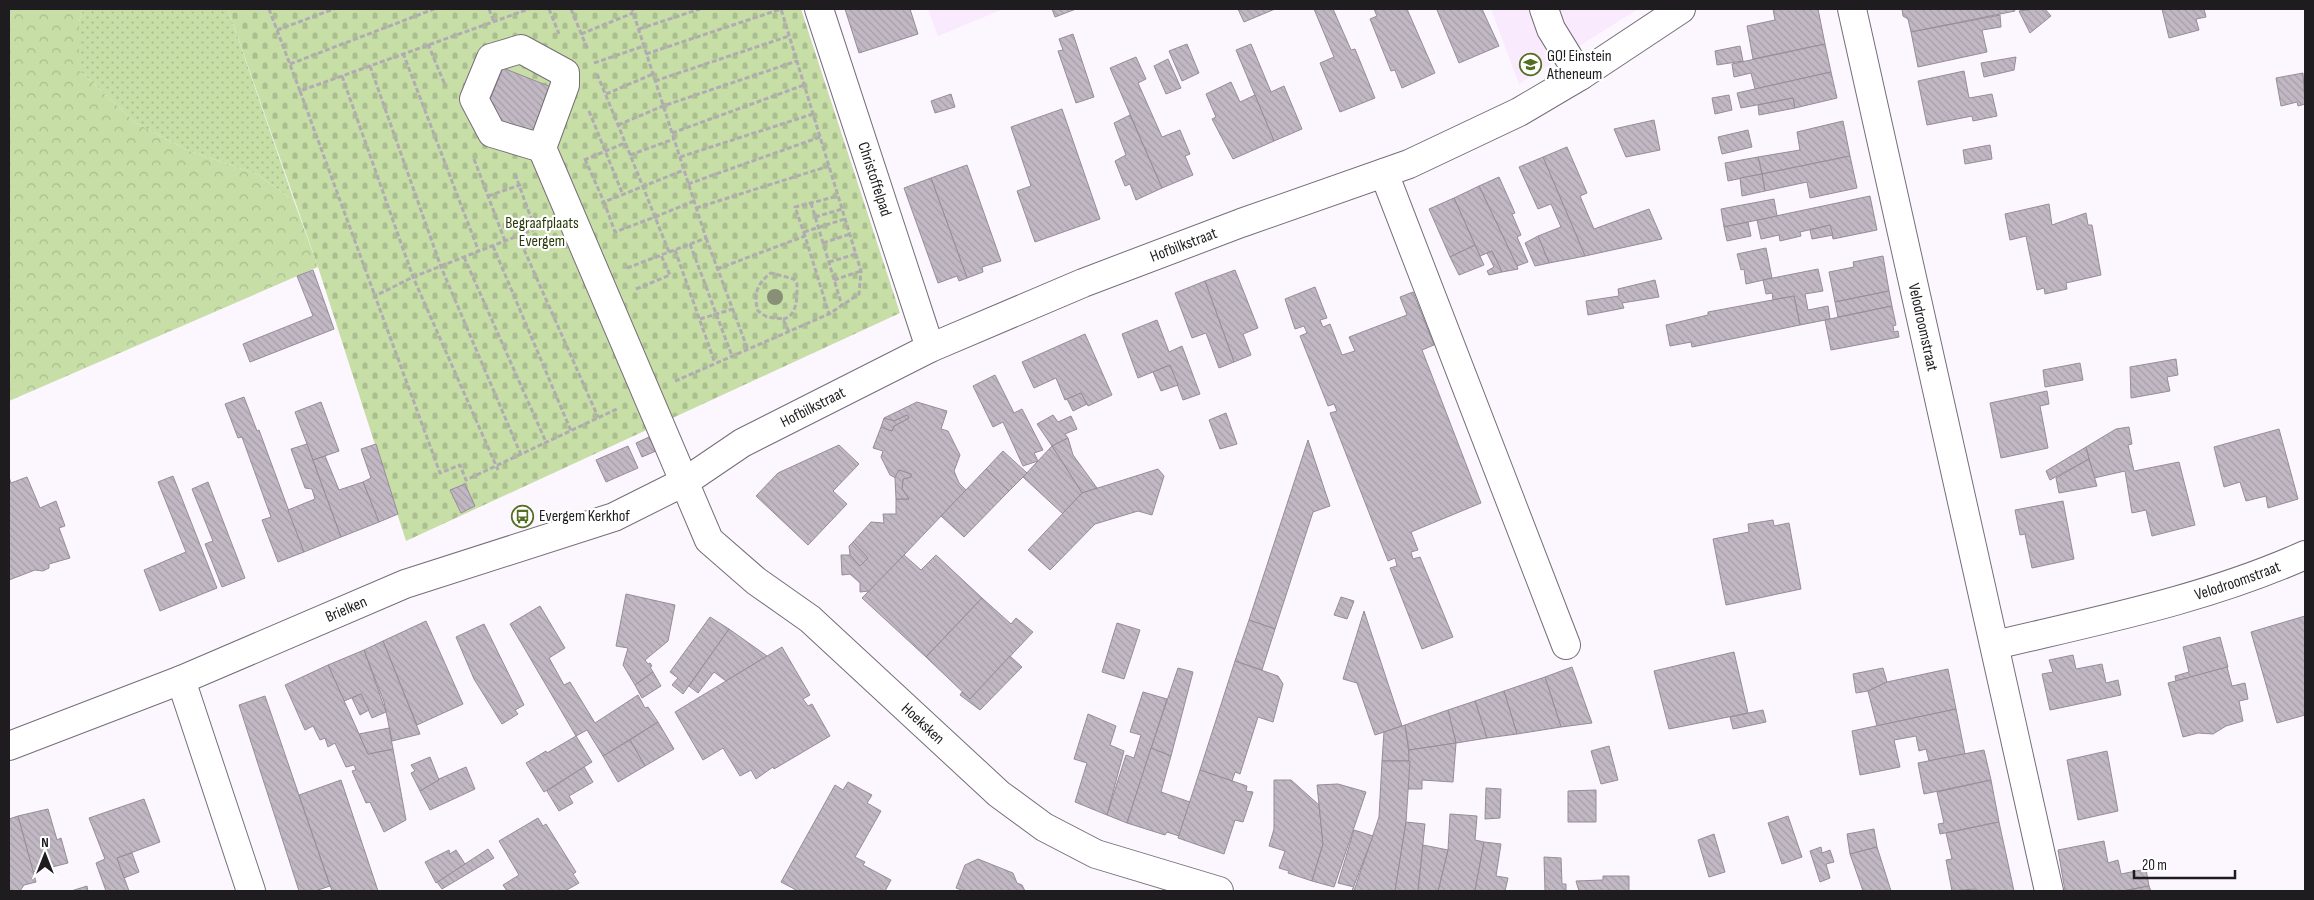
<svg xmlns="http://www.w3.org/2000/svg" width="2314" height="900" font-family="'Sofia Sans Condensed',sans-serif">
  <style>
    .built { fill: #f9eafe }
    .grass { fill: url(#grass-dots) }
    .forest { fill: url(#forest-crowns) }
    .cemetery { fill: url(#cemetery-stones) }
    .building { fill: url(#building-back-hatch); stroke: #968d99 }
    .lines { fill: none; stroke-linecap: round; stroke-linejoin: round }
    .minor-casing { stroke: #766d79; stroke-width: 30 }
    .path { stroke: #b1acb2; stroke-width: 3; stroke-dasharray: 5 2.5; stroke-linecap: butt }
    .minor { stroke: #fff; stroke-width: 28 }
    .tree { fill: #888f77 }
    .labels { text-anchor: middle; dominant-baseline: central; stroke-width: 4.5; stroke-linejoin: round; paint-order: stroke }
    .poi-label { font-size: 16px; fill: #1f1c20; stroke: #fff; text-anchor: start }
    .street-label { font-size: 16px; fill: #1f1c20; stroke: #fff }
    .park-label { font-size: 16px; fill: #2a3b09; stroke: #fff }
  </style>
  <defs>
    <pattern id="grass-dots" width="8" height="8" patternUnits="userSpaceOnUse" patternTransform="scale(1.25)"><rect width="8" height="8" fill="#c7dea7"/><path d="M2 2h.1M6 6h.1" fill="none" stroke="#aabe8f" stroke-width="1.8" stroke-linecap="round"/></pattern>
    <pattern id="forest-crowns" width="20" height="18" patternUnits="userSpaceOnUse" patternTransform="scale(1.25)"><rect width="20" height="18" fill="#c7dea7"/><path d="M2 6a3 3 0 1 1 6 0M12 15a3 3 0 1 1 6 0" fill="none" stroke="#aabe8f"/></pattern>
    <pattern id="cemetery-stones" width="16" height="16" patternUnits="userSpaceOnUse" patternTransform="scale(1.25)"><rect width="16" height="16" fill="#c7dea7"/><path d="M2 7V4a2 2 0 0 1 4 0v3zM10 15v-3a2 2 0 0 1 4 0v3z" fill="#aabe8f"/></pattern>
    <pattern id="building-back-hatch" width="6" height="6" patternUnits="userSpaceOnUse" patternTransform="scale(1.25)"><rect width="6" height="6" fill="#c1b8c4"/><path d="M-1 5l2 2M0 0l6 6M5-1l2 2" fill="none" stroke="#a59ea8"/></pattern>
  </defs>
  <rect width="100%" height="100%" fill="#fcf6fe"/>
  <g class="built">
    <path d="M928 9H1003L938 36Z"/>
    <path d="M1491 9H1638L1519 84Z"/>
  </g>
  <path class="grass" d="M83 9H228L294 201 257 174 187 150 136 123 79 70V22Z"/>
  <path class="forest" d="M9 9H83L79 22V70L136 123 187 150 257 174 294 201 318 267 9 401Z"/>
  <path class="cemetery" d="M228 9H801L900 313 406 541 318 267Z"/>
  <g class="building">
    <path d="M845 9H910L918 34 859 53Z"/>
    <path d="M1052 9H1076L1055 17Z"/>
    <path d="M1238 9H1275L1244 22Z"/>
    <path d="M1314 9H1333L1351 50 1355 49 1375 98 1340 112 1320 63 1334 57Z"/>
    <path d="M1374 9H1407L1435 73 1402 88 1395 70 1391 71 1370 19 1377 16Z"/>
    <path d="M1440 9H1482L1499 46 1459 63 1437 10Z"/>
    <path d="M1773 9H1818L1825 44 1753 59 1747 26 1775 20Z"/>
    <path d="M1902 9H2014L2015 11 1911 32 1908 19 1903 16Z"/>
    <path d="M2034 9H2045L2051 16 2030 33 2019 11Z"/>
    <path d="M2162 9H2204L2206 17 2196 19 2199 30 2169 38Z"/>
    <path d="M2000 15 2001 27 1982 30 1987 52 1918 67 1911 32Z"/>
    <path d="M1073 34 1094 97 1076 103 1058 51 1063 50 1059 39Z"/>
    <path d="M1187 44 1199 73 1182 81 1169 51Z"/>
    <path d="M1251 44 1271 92 1284 86 1302 129 1274 141 1236 50Z"/>
    <path d="M1825 44 1831 72 1755 89 1751 73 1734 77 1732 64Z"/>
    <path d="M1740 46 1743 61 1717 65 1715 51Z"/>
    <path d="M1136 57 1146 79 1138 83 1162 137 1180 130 1190 154 1185 156 1193 175 1162 188 1110 68Z"/>
    <path d="M2016 57 2014 70 1984 77 1981 63Z"/>
    <path d="M1168 59 1181 88 1166 94 1154 66Z"/>
    <path d="M503 68 551 87 532 135 483 116Z"/>
    <path d="M1964 71 1969 98 1992 94 1997 116 1973 121 1972 116 1927 125 1918 81Z"/>
    <path d="M1831 72 1837 98 1795 108 1793 98 1741 108 1737 93Z"/>
    <path d="M2303 73 2305 104 2298 106 2297 102 2281 106 2276 78Z"/>
    <path d="M1231 82 1240 102 1255 95 1274 141 1233 159 1212 119 1216 117 1206 94Z"/>
    <path d="M951 94 955 107 935 113 931 101Z"/>
    <path d="M1729 95 1732 110 1715 114 1712 98Z"/>
    <path d="M1793 98 1795 108 1759 115 1758 105Z"/>
    <path d="M1062 109 1100 219 1035 242 1017 191 1031 186 1011 127Z"/>
    <path d="M1130 115 1162 188 1136 200 1130 184 1125 186 1115 161 1126 155 1114 123Z"/>
    <path d="M1654 120 1660 150 1626 157 1614 129Z"/>
    <path d="M1843 121 1850 156 1762 174 1758 157 1800 150 1797 132Z"/>
    <path d="M1748 130 1752 147 1722 154 1718 137Z"/>
    <path d="M1990 145 1992 159 1965 164 1963 150Z"/>
    <path d="M1567 147 1587 193 1580 196 1594 229 1649 209 1662 239 1585 256 1543 157Z"/>
    <path d="M1850 156 1857 188 1810 198 1807 182 1765 191 1762 174Z"/>
    <path d="M1543 157 1585 256 1549 263 1538 236 1561 227 1551 204 1538 209 1519 167Z"/>
    <path d="M1758 157 1762 174 1728 181 1725 163Z"/>
    <path d="M967 165 1001 261 982 267 983 272 967 278 931 178Z"/>
    <path d="M1762 174 1765 191 1742 196 1740 178Z"/>
    <path d="M1499 177 1515 213 1512 214 1521 235 1517 237 1528 262 1517 266 1479 186Z"/>
    <path d="M931 178 967 278 959 281 957 276 938 283 904 188Z"/>
    <path d="M1479 186 1517 266 1518 269 1502 272 1492 251 1480 256 1454 198Z"/>
    <path d="M1870 196 1877 230 1833 239 1830 225 1800 232 1801 236 1780 241 1779 235 1761 239 1757 220Z"/>
    <path d="M1454 198 1475 245 1450 257 1429 209Z"/>
    <path d="M1774 199 1777 216 1724 227 1721 209Z"/>
    <path d="M2049 204 2052 225 2086 213 2088 225H2092L2101 275 2066 283 2067 289 2045 294 2044 288 2037 290 2026 236 2010 240 2005 214Z"/>
    <path d="M1748 222 1751 236 1727 241 1724 227Z"/>
    <path d="M1830 225 1833 235 1812 239 1810 230Z"/>
    <path d="M1538 236 1549 263 1535 266 1525 243Z"/>
    <path d="M1475 245 1484 265 1459 275 1450 257Z"/>
    <path d="M1766 248 1772 278 1746 284 1744 269 1741 270 1737 254Z"/>
    <path d="M1492 251 1502 272 1489 275 1487 271 1494 267 1487 253Z"/>
    <path d="M1883 256 1889 291 1835 302 1829 272 1854 267 1853 262Z"/>
    <path d="M1818 269 1823 291 1805 294 1808 310 1828 306 1830 319 1800 325 1794 296 1773 300 1772 293 1766 294 1763 280Z"/>
    <path d="M313 270 334 329 250 362 243 344 313 316 297 276Z"/>
    <path d="M1235 270 1258 328 1243 334 1251 355 1234 362 1205 281Z"/>
    <path d="M1655 280 1659 297 1622 303 1624 308 1588 315 1586 301 1619 296 1618 289Z"/>
    <path d="M1205 281 1234 362 1219 368 1206 333 1192 338 1175 293Z"/>
    <path d="M1315 287 1327 318 1320 320 1323 327 1330 324 1342 355 1355 351 1349 337 1407 315 1400 297 1413 292 1434 345 1422 350 1481 503 1411 532 1418 550 1411 552 1413 559 1420 557 1453 637 1422 649 1390 568 1397 566 1395 558 1388 561 1330 413 1337 411 1334 404 1328 406 1300 336 1307 333 1304 326 1295 329 1285 299Z"/>
    <path d="M1889 291 1892 306 1838 317 1835 302Z"/>
    <path d="M1794 296 1800 325 1692 347 1691 342 1670 346 1666 325 1708 315V312Z"/>
    <path d="M1892 306 1896 325 1893 326 1894 332 1898 331 1899 337 1831 350 1825 320Z"/>
    <path d="M1157 320 1169 352 1182 346 1200 394 1183 400 1170 365 1138 378 1122 334Z"/>
    <path d="M1085 334 1112 395 1088 406 1081 393 1065 400 1056 378 1034 388 1022 362Z"/>
    <path d="M2176 359 2178 375 2167 377 2170 391 2131 398 2130 367Z"/>
    <path d="M2080 363 2083 380 2045 387 2043 370Z"/>
    <path d="M1170 365 1178 385 1161 391 1153 372Z"/>
    <path d="M995 375 1014 413 1022 409 1043 450 1034 453 1038 461 1023 466 1003 422 993 427 973 386Z"/>
    <path d="M2047 391 2049 404 2040 406 2048 448 2001 458 1990 403Z"/>
    <path d="M1081 393 1087 404 1073 411 1067 399Z"/>
    <path d="M244 397 257 431 259 430 304 552 278 562 262 520 271 517 242 437 238 438 225 404Z"/>
    <path d="M321 402 339 451 313 460 295 412Z"/>
    <path d="M917 402 947 411 941 429 948 431 960 455 954 471 959 483 966 490 863 598 869 591 860 592V583L850 574 842 575 841 555H850L860 566 868 558 853 542 871 522 884 523 883 514H896V499H909L902 489 903 479 911 477V474L899 470 896 478 890 475 881 457 883 451 873 448 881 427 892 431 894 426 909 418 907 415 894 421 884 418Z"/>
    <path d="M1226 413 1237 444 1220 449 1209 420Z"/>
    <path d="M907 415 909 418 894 426 892 431 881 427 884 418 894 421Z"/>
    <path d="M1053 415 1058 422 1071 416 1077 429 1065 434 1068 438 1052 446 1037 424Z"/>
    <path d="M2129 427 2132 444 2128 445 2134 471 2179 462 2195 525 2152 536 2146 510 2132 513 2125 471 2094 478 2086 447 2116 429Z"/>
    <path d="M2279 429 2298 499 2268 508 2266 496 2246 501 2240 482 2224 487 2214 447Z"/>
    <path d="M649 437 656 451 642 457 636 443Z"/>
    <path d="M1068 438 1073 455 1097 488 1082 493 1052 446Z"/>
    <path d="M1308 440 1330 506 1313 512 1275 629 1249 620Z"/>
    <path d="M307 444 341 537 304 552 288 510 315 499 312 489 305 488 291 449Z"/>
    <path d="M376 444 398 514 379 522 363 482 371 478 361 449Z"/>
    <path d="M839 445 859 464 833 491 847 504 808 545 756 496 778 473Z"/>
    <path d="M628 446 638 468 606 482 596 460Z"/>
    <path d="M1052 446 1082 493 1063 514 1023 477Z"/>
    <path d="M2086 447 2089 459 2050 480 2046 471Z"/>
    <path d="M1003 451 1027 473 1009 491 986 469Z"/>
    <path d="M325 456 339 490 363 482 379 522 341 537 313 460Z"/>
    <path d="M2089 459 2097 486 2059 493 2056 478Z"/>
    <path d="M986 469 1009 491 964 537 941 516Z"/>
    <path d="M1158 469 1164 476 1152 515 1138 511 1095 524 1050 570 1028 550 1082 493Z"/>
    <path d="M899 470 911 474V477L903 479 902 489 909 499H896L895 477Z"/>
    <path d="M173 476 217 588 160 611 144 570 186 552 158 482Z"/>
    <path d="M9 477 11 483 27 477 40 508 56 501 65 526 59 528 70 558 49 564V568L43 571 35 570 9 580Z"/>
    <path d="M208 482 245 578 222 587 205 544 213 541 192 489Z"/>
    <path d="M465 484 475 506 461 513 450 490Z"/>
    <path d="M2063 501 2074 559 2032 568 2025 534 2020 535 2015 510Z"/>
    <path d="M1773 520 1774 526 1789 523 1801 589 1726 605 1713 539 1749 532 1748 524Z"/>
    <path d="M853 542 868 558 860 566 850 555 849 546Z"/>
    <path d="M904 555 921 570 936 555 982 598 926 657 862 598Z"/>
    <path d="M626 594 675 605 668 641 645 660 648 664 650 663 652 666 650 667 653 672 635 685 623 665 628 648 616 646Z"/>
    <path d="M1341 597 1354 601 1347 619 1334 615Z"/>
    <path d="M982 598 1011 624 1016 618 1033 632 970 699 926 657Z"/>
    <path d="M540 606 565 648 549 658 564 685 570 682 595 723 638 695 645 708 648 707 658 722 603 756 587 730 576 736 510 624Z"/>
    <path d="M1364 611 1402 726 1375 735 1357 683 1343 679Z"/>
    <path d="M2305 616V715L2277 723 2251 632Z"/>
    <path d="M710 617 729 629 683 694 672 685 678 678 670 672Z"/>
    <path d="M1249 620 1275 629 1262 670 1235 661Z"/>
    <path d="M426 621 463 704 417 725 383 641Z"/>
    <path d="M1117 623 1140 630 1124 679 1102 672Z"/>
    <path d="M484 624 524 705 515 710 518 714 502 724 474 679 456 637Z"/>
    <path d="M729 629 767 656 726 681 714 672 698 693 689 686Z"/>
    <path d="M2220 637 2228 667 2176 681 2175 676 2189 672 2183 647Z"/>
    <path d="M383 641 420 734 392 741 384 702 364 650Z"/>
    <path d="M782 647 810 695 803 699 808 706 812 704 830 736 774 769 773 767 756 779 751 770 740 776 723 748 703 760 675 712Z"/>
    <path d="M364 650 386 712 372 718 361 694 344 701 328 665Z"/>
    <path d="M1734 652 1748 713 1669 729 1654 671Z"/>
    <path d="M2073 655 2076 669 2102 664 2106 683 2118 680 2121 695 2050 710 2042 674 2053 672 2049 660Z"/>
    <path d="M1010 656 1022 667 980 710 960 695 962 692 970 699Z"/>
    <path d="M1235 661 1278 676 1283 684 1273 722 1258 717 1240 774 1235 772 1232 781 1200 770Z"/>
    <path d="M328 665 368 754 393 749 406 820 384 832 370 802 366 803 352 771 356 770 354 765 346 767 335 743 328 747 325 738 320 740 313 726 305 730 285 685Z"/>
    <path d="M1572 667 1592 723 1561 727 1545 677Z"/>
    <path d="M2227 667 2232 686 2245 683 2248 699 2239 701 2243 721 2226 726 2213 734 2198 733 2183 737 2168 683Z"/>
    <path d="M1178 668 1193 672 1171 756 1151 748Z"/>
    <path d="M1883 668 1887 682 1868 691 1856 693 1853 674Z"/>
    <path d="M1948 669 1956 709 1877 726 1868 691 1887 682Z"/>
    <path d="M653 672 661 686 642 698 635 685Z"/>
    <path d="M1545 677 1561 727 1517 734 1504 691Z"/>
    <path d="M1504 691 1517 734 1487 738 1475 701Z"/>
    <path d="M1143 692 1167 699 1127 823 1107 815 1126 755 1134 758 1141 735 1130 732Z"/>
    <path d="M361 694 369 710 360 715 352 698Z"/>
    <path d="M265 696 330 886 315 891H299L239 705Z"/>
    <path d="M1475 701 1487 738 1456 743 1448 710Z"/>
    <path d="M1956 709 1965 754 1929 761 1926 749 1919 751 1916 736 1894 740 1900 767 1860 775 1852 731Z"/>
    <path d="M1448 710 1456 743 1409 750 1405 725Z"/>
    <path d="M1763 710 1766 722 1733 729 1730 717Z"/>
    <path d="M1088 714 1116 726 1110 745 1124 751 1107 815 1075 802 1087 763 1074 759Z"/>
    <path d="M658 722 674 749 645 766 630 740Z"/>
    <path d="M1405 725 1410 761H1382L1384 732Z"/>
    <path d="M389 728 393 749 368 754 359 734Z"/>
    <path d="M576 736 592 762 544 792 526 763 546 751 547 753Z"/>
    <path d="M630 740 645 766 618 782 603 756Z"/>
    <path d="M1456 743 1453 782 1422 780V789H1408L1409 750Z"/>
    <path d="M1609 746 1618 780 1601 784 1591 751Z"/>
    <path d="M1151 748 1171 756 1161 792 1190 802 1179 836 1167 832 1165 835 1127 823Z"/>
    <path d="M1984 750 1991 780 1924 794 1918 763Z"/>
    <path d="M2107 751 2118 811 2078 820 2067 760Z"/>
    <path d="M430 757 439 780 420 791 411 773 415 771 411 765Z"/>
    <path d="M1382 761H1410L1406 822 1395 891H1354L1379 817Z"/>
    <path d="M466 767 475 789 430 810 420 791 439 780V779Z"/>
    <path d="M584 767 593 782 569 796 573 803 559 811 547 791Z"/>
    <path d="M1200 770 1247 786 1246 791 1253 792 1243 822 1235 820 1224 854 1178 838Z"/>
    <path d="M341 780 378 891H332L299 795Z"/>
    <path d="M1274 780H1291L1319 805 1323 844 1312 881 1288 873 1289 871 1279 868 1285 851 1269 846 1274 829Z"/>
    <path d="M1991 780 1999 822 1940 834 1938 824 1944 823 1937 792Z"/>
    <path d="M848 782 872 795 867 803 881 811 855 857 865 862 863 865 891 880 885 891H798L781 882 835 785 843 790Z"/>
    <path d="M1338 784 1366 792 1334 887 1312 881 1323 844 1317 785Z"/>
    <path d="M1486 788 1501 789 1500 818 1485 819Z"/>
    <path d="M1596 790V822H1568V791Z"/>
    <path d="M144 799 160 842 117 858 129 891H106L96 863 105 859 89 818Z"/>
    <path d="M48 809 57 840 61 838 68 863 33 872 18 816Z"/>
    <path d="M1450 814 1477 816 1475 840 1484 842 1475 891H1438L1448 850Z"/>
    <path d="M18 816 36 882 24 885 20 891H9V819Z"/>
    <path d="M1788 816 1802 857 1782 864 1768 823Z"/>
    <path d="M538 818 543 826 546 824 576 872 573 874 579 883 565 891H507L503 885 519 875 499 841Z"/>
    <path d="M1406 822 1425 824 1418 891H1395Z"/>
    <path d="M1999 822 2014 891H1975V889L1952 891 1946 860 1952 859 1946 833Z"/>
    <path d="M1874 829 1877 847 1850 854 1847 834Z"/>
    <path d="M1354 830 1373 836 1352 891 1354 887 1338 883Z"/>
    <path d="M1714 834 1725 872 1709 877 1698 840Z"/>
    <path d="M2104 841 2108 863 2118 860 2121 874 2146 869 2149 886 2123 891H2065L2058 850Z"/>
    <path d="M1484 842 1501 844 1496 876 1508 878 1505 891H1475Z"/>
    <path d="M1423 845 1448 850 1438 891H1418Z"/>
    <path d="M1821 847 1822 853 1830 850 1834 862 1826 864 1830 878 1820 882 1810 851Z"/>
    <path d="M1877 847 1891 891H1863L1850 854Z"/>
    <path d="M488 849 494 858 442 889 437 882Z"/>
    <path d="M449 850 450 854 456 850 465 864 436 883 425 862Z"/>
    <path d="M132 853 139 872 124 878 117 858Z"/>
    <path d="M1544 857 1561 858 1562 884H1566V891H1545Z"/>
    <path d="M978 859 1013 873 1017 883 1022 885 1025 891H964L956 888 965 865Z"/>
    <path d="M1603 876H1629V891H1579L1576 881 1603 880Z"/>
    <path d="M87 886 88 891H71Z"/>
    <path d="M2149 886 2151 891H2123Z"/>
  </g>
  <g class="lines">
    <defs>
      <g id="minor">
        <path id="s1" d="M819 9 930 348"/>
        <path d="M1544 9 1551 29 1580 76"/>
        <path id="s2" d="M1852 9 2049 891"/>
        <path id="s3" d="M542 148 565 85V73L521 49 491 58 474 99 492 133 542 148 709 540 756 581 810 619 999 794 1044 827 1096 854 1219 891"/>
        <path d="M1384 173 1566 645"/>
        <path id="s4" d="M1995 645C2100 620 2207 599 2305 555"/>
        <path d="M181 680 251 891"/>
        <path id="s5" d="M9 746 181 680 405 584 614 517 686 481 742 443 930 348 1083 283 1241 223 1409 164 1519 112 1580 76 1681 9"/>
      </g>
    </defs>
    <use href="#minor" class="minor-casing"/>
    <g class="path">
      <path d="M269 9 300 91 529 9"/>
      <path d="M489 9 494 22"/>
      <path d="M549 9 559 34"/>
      <path d="M571 9 588 50"/>
      <path d="M639 29 700 9"/>
      <path d="M277 30 334 9"/>
      <path d="M581 34 633 13"/>
      <path d="M428 44 445 85"/>
      <path d="M403 53 479 252"/>
      <path d="M646 54 781 9"/>
      <path d="M594 63 644 46"/>
      <path d="M290 64 434 9"/>
      <path d="M370 66 441 267 521 455"/>
      <path d="M597 74C617 122 636 169 655 217L615 232 604 202 684 170"/>
      <path d="M342 76 413 277 498 470"/>
      <path d="M655 81 789 36"/>
      <path d="M300 91 375 296"/>
      <path d="M606 94 653 74"/>
      <path d="M589 111 623 195"/>
      <path d="M618 125 663 106 797 61"/>
      <path d="M672 133 804 85"/>
      <path d="M630 155 674 139"/>
      <path d="M680 157 813 114"/>
      <path d="M474 159 505 241"/>
      <path d="M585 159 604 202 600 204"/>
      <path d="M584 160 625 143"/>
      <path d="M515 174 535 229"/>
      <path d="M688 184 820 137"/>
      <path d="M488 196 523 184"/>
      <path d="M811 203 842 306"/>
      <path d="M696 208 829 166"/>
      <path d="M815 217 842 209"/>
      <path d="M543 226 413 277 375 296 440 473 460 465 466 480 619 408"/>
      <path d="M804 232 845 219"/>
      <path d="M518 236 598 417"/>
      <path d="M805 236 795 207 838 196"/>
      <path d="M706 238 748 350"/>
      <path d="M823 243 850 234"/>
      <path d="M690 244 732 356"/>
      <path d="M493 246 571 431"/>
      <path d="M675 250 715 363"/>
      <path d="M669 252 655 217 694 201"/>
      <path d="M464 257 546 442"/>
      <path d="M829 262 856 254"/>
      <path d="M627 268 706 238 632 9"/>
      <path d="M717 269 805 236 829 314"/>
      <path d="M834 280 861 271"/>
      <path d="M636 289 670 275 661 255"/>
      <path d="M700 319 733 309"/>
      <path d="M783 319C798 316 797 296 797 284L794 279 771 273C757 283 753 295 758 311L767 317 783 319 789 332"/>
      <path d="M675 381 829 314 859 294 861 271 781 9"/>
    </g>
    <use href="#minor" class="minor"/>
  </g>
  <circle class="tree" cx="775" cy="297" r="8"/>
  <defs>
    <symbol id="school-ring" viewBox="-11 -11 22 22"><circle r="9.5" fill="#fff" stroke="#546f22" stroke-width="1.5"/><path d="M0-5L7-2L0 1L-7-2ZM-4 1L0 2.5L4 1V4Q0 6-4 4Z" fill="#546f22"/></symbol>
    <symbol id="bus-ring" viewBox="-11 -11 22 22"><circle r="9.5" fill="#fff" stroke="#546f22" stroke-width="1.5"/><path d="M-5-6H5V4H4V6H2V4H-2V6H-4V4H-5ZM-3.5-4V0h7V-4ZM-3.5 1.2v1.5H-2V1.2ZM2 1.2v1.5H3.5V1.2Z" fill="#546f22"/></symbol>
  </defs>
  <g fill-rule="evenodd">
    <use href="#school-ring" x="1518" y="52" width="25" height="25"/>
    <use href="#bus-ring" x="510" y="504" width="25" height="25"/>
  </g>
  <g class="labels">
    <g class="poi-label">
      <text x="1547" y="56">GO! Einstein<tspan x="1547" dy="18">Atheneum</tspan></text>
      <text x="539" y="516">Evergem Kerkhof</text>
    </g>
    <g class="street-label">
      <text stroke="none"><textPath href="#s1" startOffset="179">Christoffelpad</textPath></text>
      <text stroke="none"><textPath href="#s5" startOffset="1280">Hofbilkstraat</textPath></text>
      <text stroke="none"><textPath href="#s2" startOffset="326">Velodroomstraat</textPath></text>
      <text stroke="none"><textPath href="#s5" startOffset="875">Hofbilkstraat</textPath></text>
      <text stroke="none"><textPath href="#s4" startOffset="251">Velodroomstraat</textPath></text>
      <text stroke="none"><textPath href="#s5" startOffset="364">Brielken</textPath></text>
      <text stroke="none"><textPath href="#s3" startOffset="1004">Hoeksken</textPath></text>
    </g>
    <g class="park-label">
      <text x="542" y="223">Begraafplaats<tspan x="542" dy="18">Evergem</tspan></text>
    </g>
  </g>
  <rect width="2314" height="900" fill="none" stroke="#1f1c20" stroke-width="20"/>
  <g transform="translate(45 855)" stroke="#ffffff" stroke-width="4" paint-order="stroke">
  <path d="M0-4L9 19L0 12L-9 19Z" fill="#1f1c20"/>
  <text y="-8" font-size="14" font-weight="bold" text-anchor="middle" fill="#1f1c20">N</text>
  </g>
  <path d="M2134 870v8h101v-8" fill="none" stroke="#1f1c20" stroke-width="2.5"/>
  <text x="2142" y="870" font-size="15" fill="#1f1c20" stroke="#ffffff" stroke-width="4" paint-order="stroke">20 m</text>
</svg>
